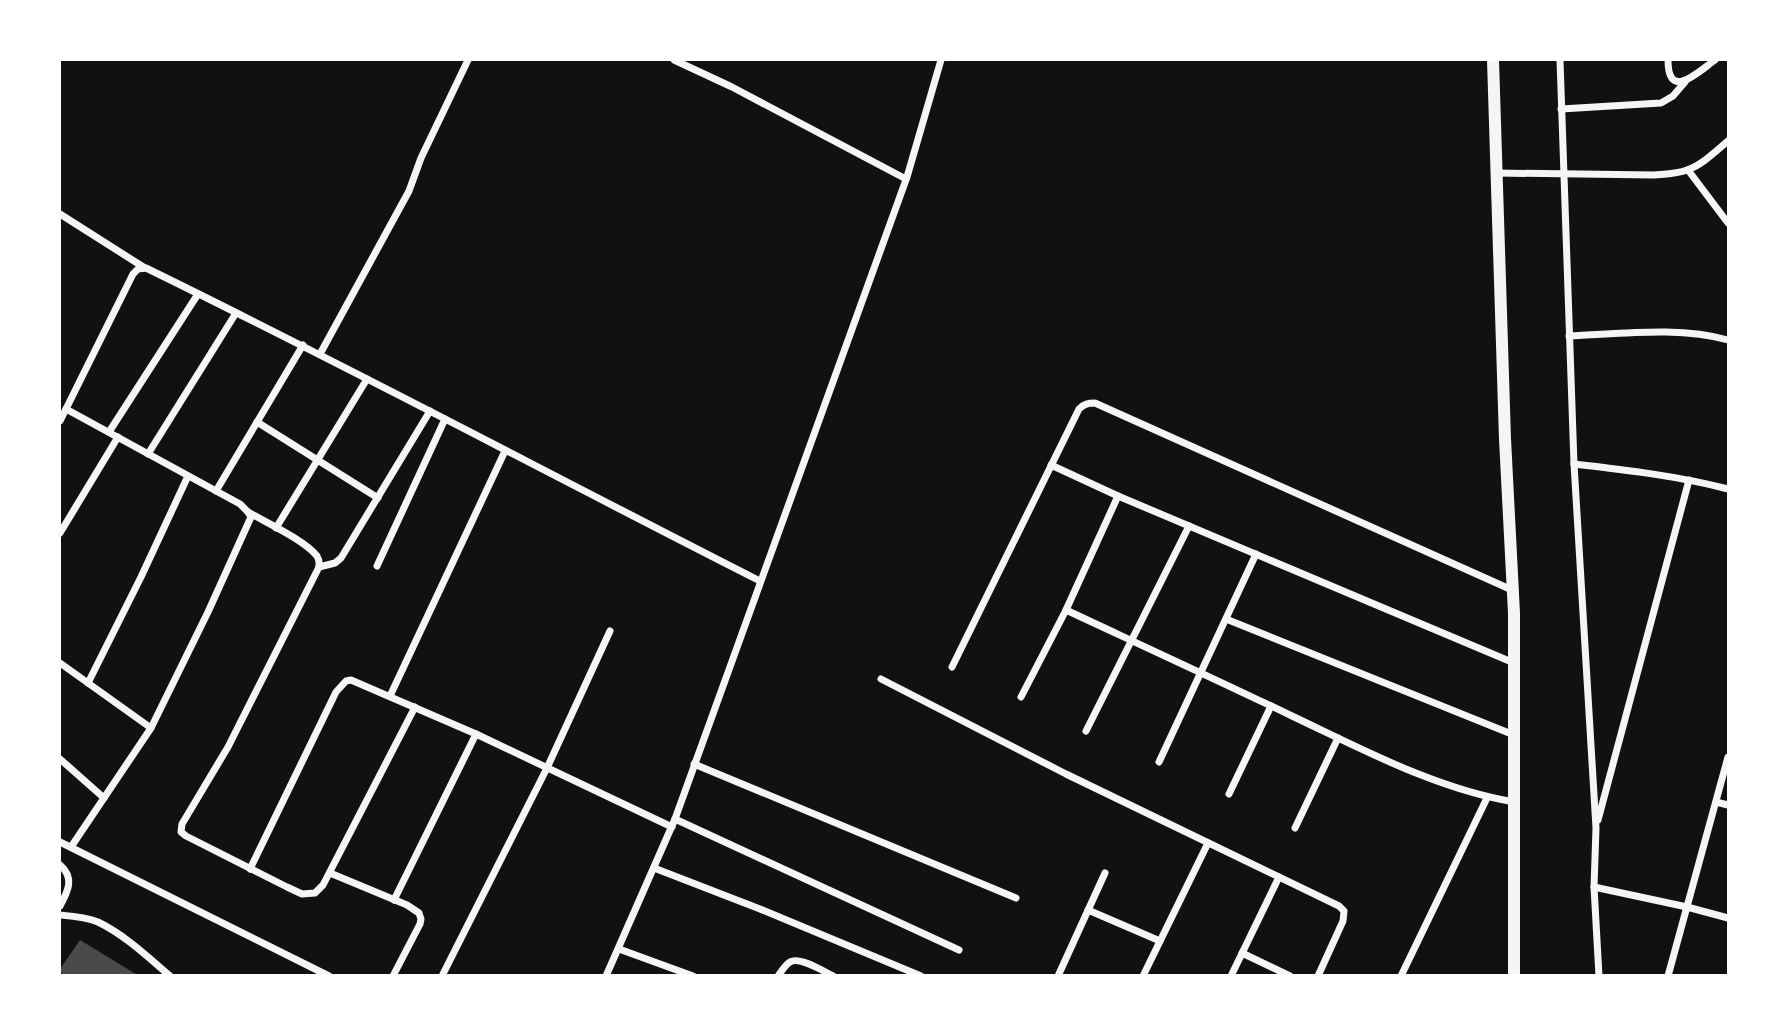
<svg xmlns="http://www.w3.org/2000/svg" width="1788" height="1035" font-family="Karla,sans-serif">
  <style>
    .building { fill: #4a4a4a }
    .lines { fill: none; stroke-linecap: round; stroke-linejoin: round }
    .minor { stroke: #f5f5f5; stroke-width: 7 }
    .tertiary { stroke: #f5f5f5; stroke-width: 12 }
  </style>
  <rect width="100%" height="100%" fill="#111"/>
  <path class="building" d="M80 940 139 976H66L60 972V969Z"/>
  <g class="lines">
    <g class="minor">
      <path d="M674 60 732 87 906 179"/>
      <path d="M1560 60 1574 464 1596 828 1594 887 1599 976"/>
      <path d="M1668 60C1668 102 1698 72 1715 60"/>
      <path d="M1561 109 1661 103 1673 96 1685 82"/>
      <path d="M1688 170 1728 223"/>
      <path d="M1496 173 1654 175C1665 174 1677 174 1687 170 1702 165 1716 151 1728 141"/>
      <path d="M60 214 145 268"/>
      <path d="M1569 336C1620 334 1679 326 1728 340"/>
      <path d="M320 354 409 191 421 158 468 60"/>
      <path d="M66 409 240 504 248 512 251 517 208 612 151 728 71 847"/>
      <path d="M60 421 133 274 138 269 146 268C353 369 555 477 760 581"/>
      <path d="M257 422 378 498"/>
      <path d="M109 432 198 294"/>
      <path d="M148 454 236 313"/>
      <path d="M1574 464C1626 470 1678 476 1728 489"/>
      <path d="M1051 465 1118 496"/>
      <path d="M216 491 303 345"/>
      <path d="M248 512C267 523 304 540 317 556 320 561 319 562 319 567L228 747 182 824 181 832 186 836 287 887 302 894 315 893 323 885 415 707"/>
      <path d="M276 528 367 379"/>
      <path d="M60 533 118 437"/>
      <path d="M377 566 445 419"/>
      <path d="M319 567 335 563 341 558 430 411"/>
      <path d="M1066 610C1141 645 1217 680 1292 716 1362 749 1436 789 1514 802"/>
      <path d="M1226 619 1514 735"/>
      <path d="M60 663 151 728"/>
      <path d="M952 667 1079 409C1084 404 1088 403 1095 403L1512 590"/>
      <path d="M881 679 1066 774 1339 906 1344 911 1343 921 1318 976"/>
      <path d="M88 683 141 577 188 476"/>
      <path d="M390 696 505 451"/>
      <path d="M1021 697 1066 610 1118 496 1514 663"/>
      <path d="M1086 731 1189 526"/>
      <path d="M60 759 104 798"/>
      <path d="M1159 762 1256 554"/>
      <path d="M694 764 1016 898"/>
      <path d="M1229 794 1271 706"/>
      <path d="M1716 802 1728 805"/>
      <path d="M675 819 959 950"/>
      <path d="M1598 820 1689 480"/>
      <path d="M1295 828 1338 738"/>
      <path d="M60 842 329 976"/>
      <path d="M60 865C75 878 68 891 60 906"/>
      <path d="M654 868 760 909 921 976"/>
      <path d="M250 869 336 692 346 681 351 680 476 734 672 827"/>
      <path d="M330 873 407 905 419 913 421 919 420 924 393 976"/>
      <path d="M1594 887 1687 907 1728 918"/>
      <path d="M394 900 476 734"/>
      <path d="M1088 910 1160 941"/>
      <path d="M60 915C72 916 86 917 98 922 125 935 148 957 170 976"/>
      <path d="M619 949 693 976"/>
      <path d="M1242 953 1290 976"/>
      <path d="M442 976 547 768 610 631"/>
      <path d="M606 976 675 819 907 177 941 60"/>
      <path d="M778 976C781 972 785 965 790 962 799 956 823 971 833 976"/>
      <path d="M1058 976 1105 873"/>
      <path d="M1143 976 1208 843"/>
      <path d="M1231 976 1279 877"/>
      <path d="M1401 976 1487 798"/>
      <path d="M1668 976 1728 757"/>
    </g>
    <path class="tertiary" d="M1493 60 1505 439 1514 613V976"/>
  </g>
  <rect width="1788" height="1035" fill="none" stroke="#ffffff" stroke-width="122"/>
</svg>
